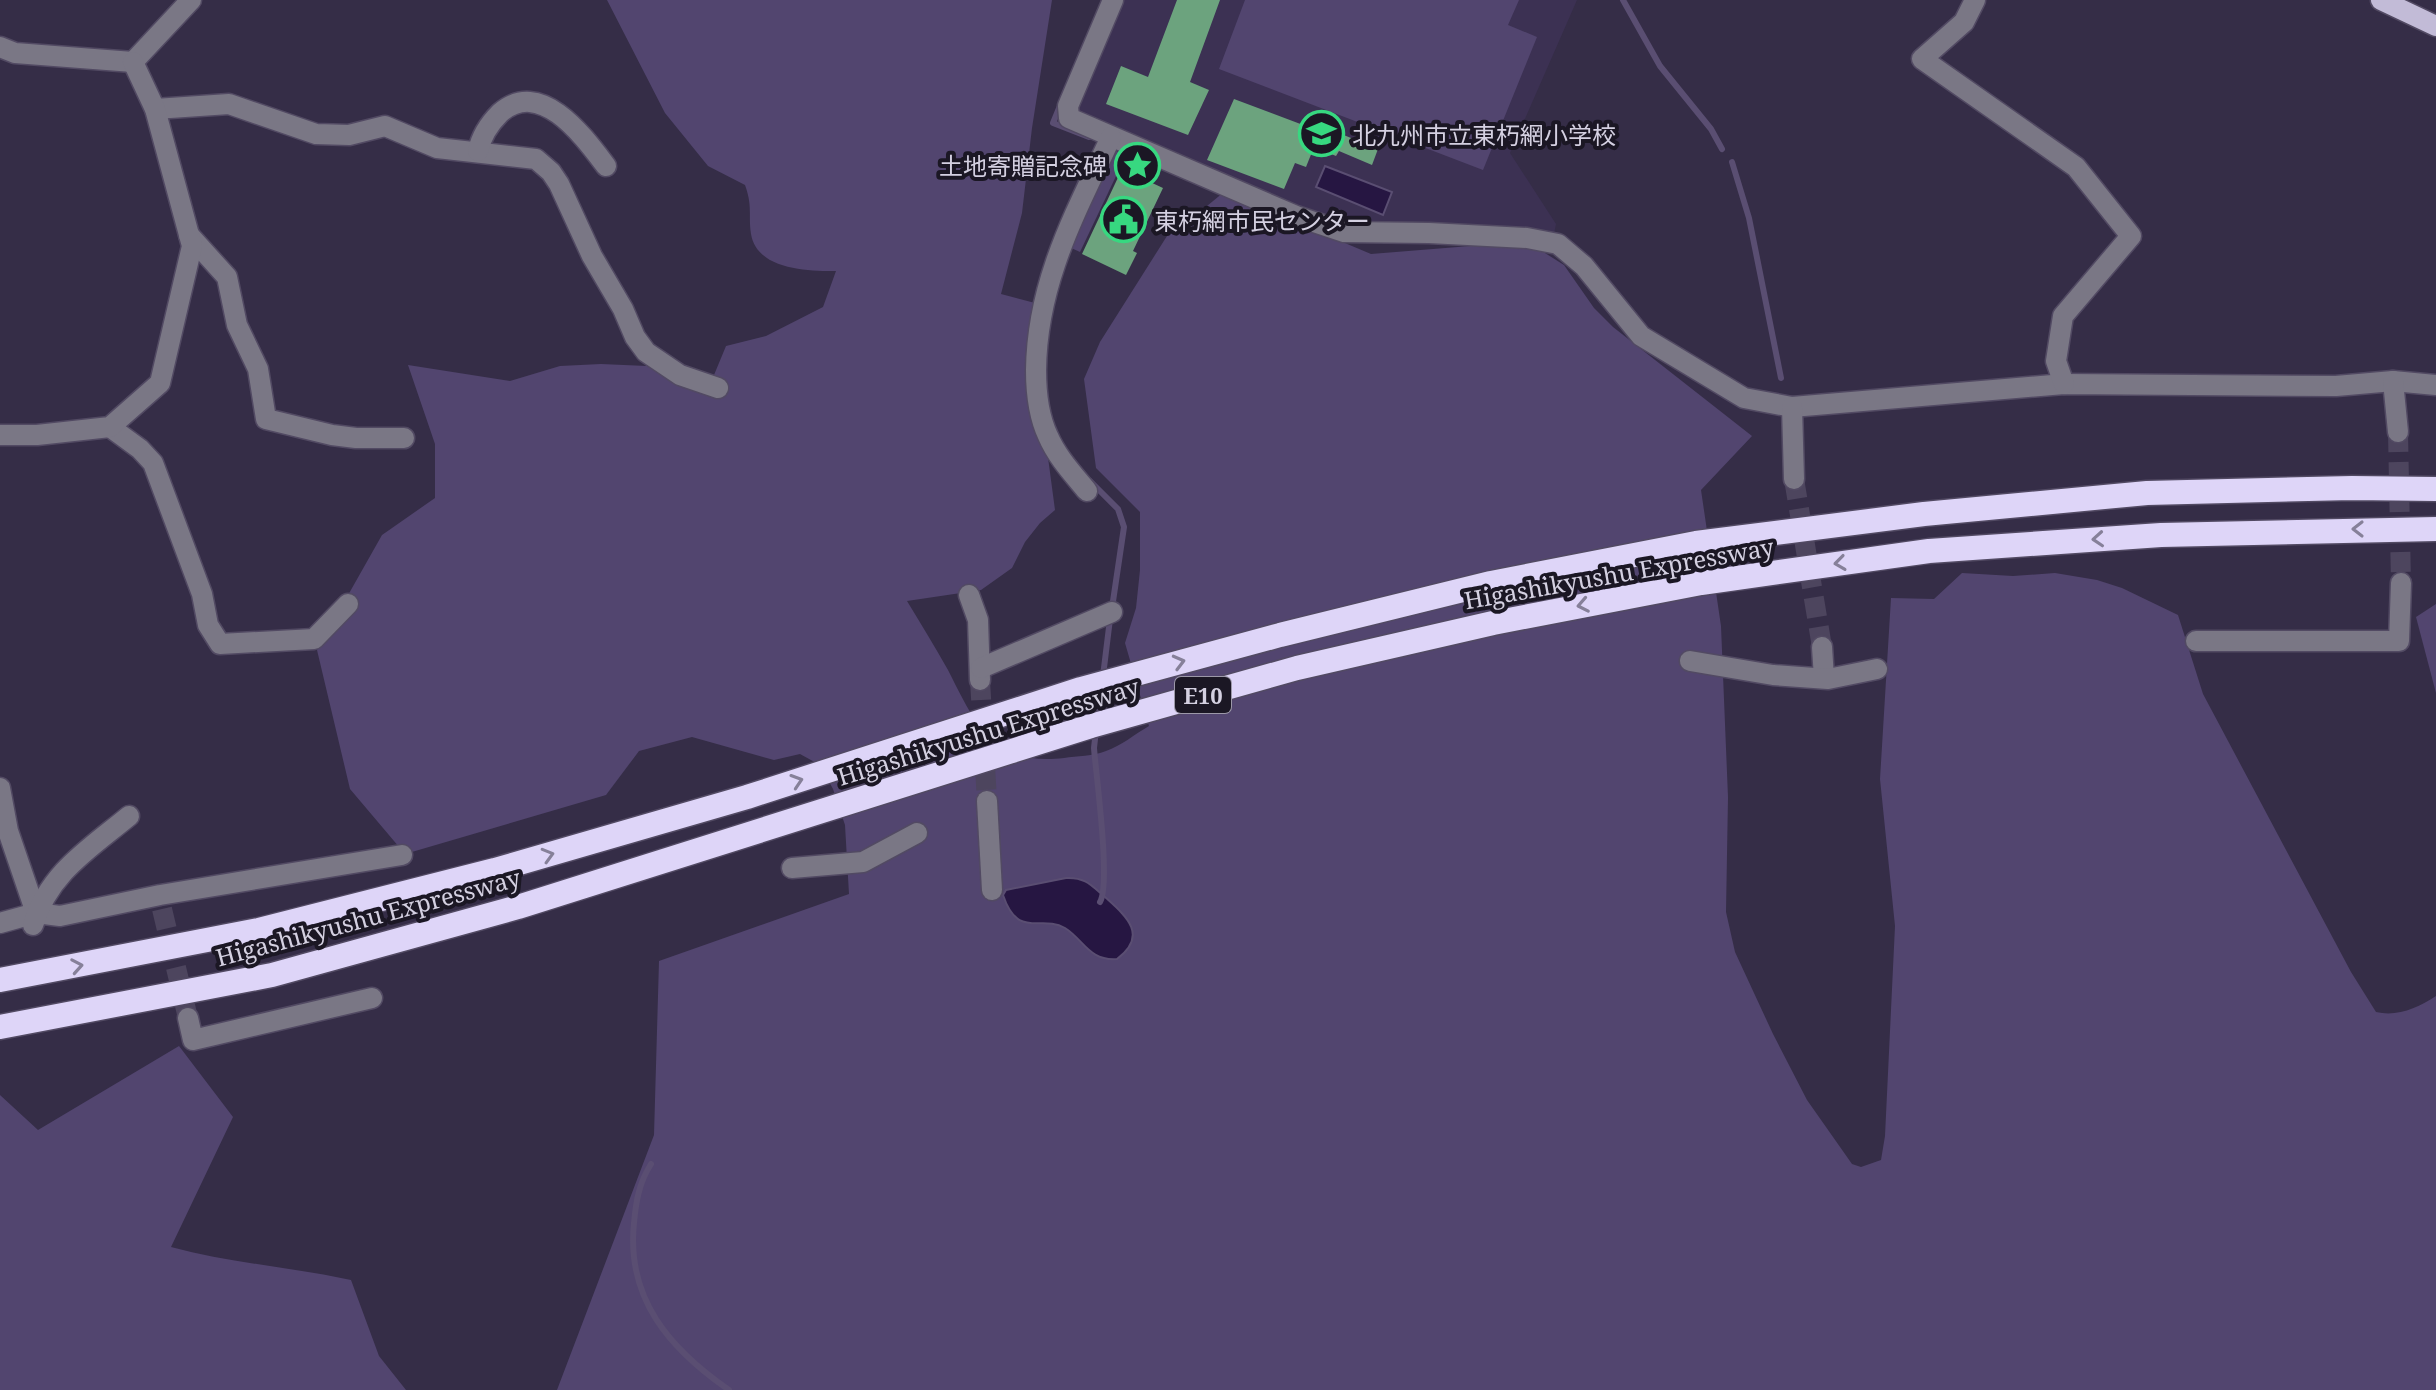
<svg xmlns="http://www.w3.org/2000/svg" width="2436" height="1390" font-family="'Noto Serif','Noto Sans JP',serif">
  <style>
    .built { fill: #3c3153 }
    .green { fill: #52456f }
    .water { fill: #261642; stroke: #5a4e72; stroke-width: 2 }
    .lines { fill: none; stroke-linecap: round; stroke-linejoin: round }
    .stream { stroke: #5a4e72; stroke-width: 6 }
    .building { fill: #6ca37e }
    .minor-tunnel { stroke: #4d455e; stroke-width: 20; stroke-dasharray: 20 10; stroke-linecap: butt }
    .minor-casing { stroke: #524a63; stroke-width: 23 }
    .major-casing { stroke: #524a63; stroke-width: 23 }
    .highway-casing { stroke: #524a63; stroke-width: 27 }
    .minor { stroke: #7a7785; stroke-width: 20 }
    .major { stroke: #c2bbd7; stroke-width: 20 }
    .highway { stroke: #ded5f8; stroke-width: 24 }
    .oneway { stroke: #868099 }
    .labels { text-anchor: middle; dominant-baseline: central; stroke-width: 8; stroke-linejoin: round; paint-order: stroke }
    .shield { fill: #1b1724; stroke: #9c98a8; stroke-width: 2 }
    .shield-label { font-size: 22px; font-weight: bold; fill: #d4d0e1 }
    .poi-label { font-size: 24px; fill: #d4d0e1; stroke: #1b1724; text-anchor: start }
    .street-label { font-size: 24px; fill: #d4d0e1; stroke: #1b1724 }
  </style>
  <rect width="100%" height="100%" fill="#352d47"/>
  <path class="built" d="M1120 0H1577L1510 153 1556 224 1553 239H1374L1289 201 1079 116 1075 108Z"/>
  <g class="green">
    <path d="M607 0H1052L1032 128 1022 213 1001 294 1035 303 1047 450 1055 510 1040 523 1025 542 1012 568 981 590 907 601C921 624 935 647 948 670 976 725 992 766 1064 758 1077 756 1093 756 1106 751 1121 746 1135 734 1149 726L1125 643 1136 608 1140 570V512L1096 468 1084 379 1100 342 1179 217 1190 220 1224 192 1371 254 1495 244 1537 248 1564 265 1594 308 1613 327 1752 436 1701 490 1721 626 1728 797 1726 912 1735 952 1773 1034 1807 1100 1852 1164 1861 1167 1881 1160 1885 1136 1895 926 1880 779 1891 598 1934 599 1962 573 2013 576 2055 573 2097 580 2122 588 2178 615 2203 694 2351 972 2376 1012C2397 1017 2418 1008 2436 996V1390H557L654 1135 659 961 849 894 845 825 833 789 820 765 800 754 774 760 692 737 639 751 606 795 405 854 350 789 317 650 382 535 435 498V444L408 365 510 381 560 366 601 364 647 366 692 390 714 375 726 346 766 336 823 307 836 271C808 271 757 270 751 234 748 215 753 207 745 185L708 166 665 113Z"/>
    <path d="M1245 0H1519L1508 25 1537 37 1483 170 1219 69Z"/>
    <path d="M1116 151 1126 155 1080 252 1069 247Z"/>
    <path d="M2436 604V693L2416 617Z"/>
    <path d="M179 1046 233 1117 171 1247C230 1263 291 1267 351 1280L379 1356 406 1390H0V1095L38 1130Z"/>
  </g>
  <g class="water">
    <path d="M1325 166 1392 192 1383 215 1316 187Z"/>
    <path d="M1066 878C1085 877 1091 885 1105 897 1126 916 1149 935 1117 959 1089 961 1084 940 1065 928 1041 914 1018 940 1003 895L1006 890Z"/>
  </g>
  <g class="lines">
    <g class="stream">
      <path d="M1623 0 1660 66 1711 129 1722 149"/>
      <path d="M1060 106 1053 123 1089 137"/>
      <path d="M1732 162 1749 218 1781 378"/>
      <path d="M1090 481 1118 509 1124 527 1112 608"/>
      <path d="M1103 676 1110 619"/>
      <path d="M1097 719 1101 691"/>
      <path d="M1096 730 1094 748C1096 775 1111 883 1100 902"/>
      <path d="M651 1164C639 1183 636 1201 634 1223 626 1299 670 1349 729 1390"/>
    </g>
  </g>
  <g class="building">
    <path d="M1177 0H1220L1190 82 1209 90 1188 135 1106 104 1121 66 1148 77Z"/>
    <path d="M1234 99 1327 134 1329 129 1378 149 1372 165 1339 151 1336 156 1314 147 1306 167 1295 163 1284 189 1207 160Z"/>
    <path d="M1122 169 1163 188 1133 251 1137 253 1126 275 1082 254Z"/>
  </g>
  <g class="lines">
    <g class="minor-tunnel">
      <path d="M2398 432 2401 583"/>
      <path d="M1794 479 1822 647"/>
      <path d="M980 680 987 801"/>
      <path d="M162 909 188 1018"/>
    </g>
    <defs>
      <g id="minor">
        <path d="M1113 0 1068 106 1069 118 1296 216 1344 232 1429 233 1527 238 1558 244 1584 266 1641 336 1744 398 1792 407 2064 384 2336 386 2393 381 2436 385"/>
        <path d="M1975 0 1964 22 1922 59 2076 167 2131 236 2063 316 2056 361 2064 384"/>
        <path d="M0 47 15 53 133 62 191 0"/>
        <path d="M155 109 229 104 316 134 349 135 385 126 437 148 536 159 551 172 559 184 592 256 623 309 635 337 646 352 680 375 718 388"/>
        <path d="M478 151C481 137 490 123 500 113 541 77 584 137 606 166"/>
        <path d="M189 235 227 277 237 325 258 369 266 419 332 435 356 438H404"/>
        <path d="M2393 381 2398 432"/>
        <path d="M1792 407 1794 479"/>
        <path d="M110 427 140 449 153 463 202 594 208 625 220 644 314 639 348 604"/>
        <path d="M0 435H37L110 427 160 383 192 246 155 109 133 62"/>
        <path d="M1087 491C1073 474 1057 457 1048 436 1038 415 1036 392 1036 370 1037 282 1075 214 1111 137"/>
        <path d="M969 595 978 620 980 680"/>
        <path d="M2196 641H2399L2401 583"/>
        <path d="M1822 647 1824 678"/>
        <path d="M1690 661 1773 675 1828 679 1877 669"/>
        <path d="M981 668 1112 612"/>
        <path d="M0 788 8 831 36 913"/>
        <path d="M987 801 992 890"/>
        <path d="M792 868 863 862 917 833"/>
        <path d="M0 923 36 913 60 916 160 895 402 855"/>
        <path d="M33 925C49 873 89 849 129 816"/>
        <path d="M188 1018 193 1040 372 998"/>
      </g>
      <path id="major" d="M2381 0 2436 26"/>
      <g id="highway">
        <path d="M0 980 259 930 495 870 747 797 1081 689 1280 635 1491 583 1696 543 1924 514 2147 493 2352 488 2436 489"/>
        <path d="M0 1027 272 975 518 907 1091 726 1297 668 1493 623 1701 583 1929 551 2161 535 2436 529"/>
      </g>
    </defs>
    <use href="#minor" class="minor-casing"/>
    <use href="#major" class="major-casing"/>
    <use href="#highway" class="highway-casing"/>
    <use href="#minor" class="minor"/>
    <use href="#major" class="major"/>
    <use href="#highway" class="highway"/>
  </g>
  <defs><path id="oneway-chevron" d="M-2-3.5L2.5 0L-2 3.5" fill="none" stroke-width="1.6" stroke-linecap="round" stroke-linejoin="round" transform="scale(2)"/></defs>
  <g class="oneway">
    <use href="#oneway-chevron" transform="translate(2358 529) rotate(180)"/>
    <use href="#oneway-chevron" transform="translate(2098 539) rotate(176)"/>
    <use href="#oneway-chevron" transform="translate(1840 563) rotate(172)"/>
    <use href="#oneway-chevron" transform="translate(1583 605) rotate(169)"/>
    <use href="#oneway-chevron" transform="translate(1179 662) rotate(-15)"/>
    <use href="#oneway-chevron" transform="translate(797 781) rotate(-18)"/>
    <use href="#oneway-chevron" transform="translate(548 855) rotate(-16)"/>
    <use href="#oneway-chevron" transform="translate(77 966) rotate(-10)"/>
  </g>
  <defs>
    <symbol id="school-ring" viewBox="-11 -11 22 22"><circle r="9.5" fill="#1b1724" stroke="#37d880" stroke-width="1.5"/><path d="M0-5L7-2L0 1L-7-2ZM-4 1L0 2.5L4 1V4Q0 6-4 4Z" fill="#37d880"/></symbol>
    <symbol id="sight-ring" viewBox="-11 -11 22 22"><circle r="9.5" fill="#1b1724" stroke="#37d880" stroke-width="1.5"/><path d="M0-6L1.8-2.2L6-1.7L2.9 1.2L3.7 5.4L0 3.3L-3.7 5.4L-2.9 1.2L-6-1.7L-1.8-2.2Z" fill="#37d880"/></symbol>
    <symbol id="civic-ring" viewBox="-11 -11 22 22"><circle r="9.5" fill="#1b1724" stroke="#37d880" stroke-width="1.5"/><path d="M-.6-6.5H3V-4.5H.6V-3L4-1V1h2V6H-6V1h2V-1L-.6-3ZM-1.2 2.5V6h2.4V2.5Z" fill="#37d880"/></symbol>
  </defs>
  <g fill-rule="evenodd">
    <use href="#school-ring" x="1296" y="108" width="51" height="51"/>
    <use href="#sight-ring" x="1112" y="140" width="51" height="51"/>
    <use href="#civic-ring" x="1098" y="194" width="51" height="51"/>
  </g>
  <g class="labels">
    <rect class="shield" x="1175" y="677" width="56" height="36" rx="6"/>
    <g class="shield-label">
      <text x="1203" y="695">E10</text>
    </g>
    <g class="poi-label">
      <text x="1352" y="134">北九州市立東朽網小学校</text>
      <text x="1107" y="165" text-anchor="end">土地寄贈記念碑</text>
      <text x="1154" y="220">東朽網市民センター</text>
    </g>
    <g class="street-label">
      <text transform="translate(1619 573) rotate(-10)">Higashikyushu Expressway</text>
      <text transform="translate(988 731) rotate(-17)">Higashikyushu Expressway</text>
      <text transform="translate(368 917) rotate(-15)">Higashikyushu Expressway</text>
    </g>
  </g>
</svg>
